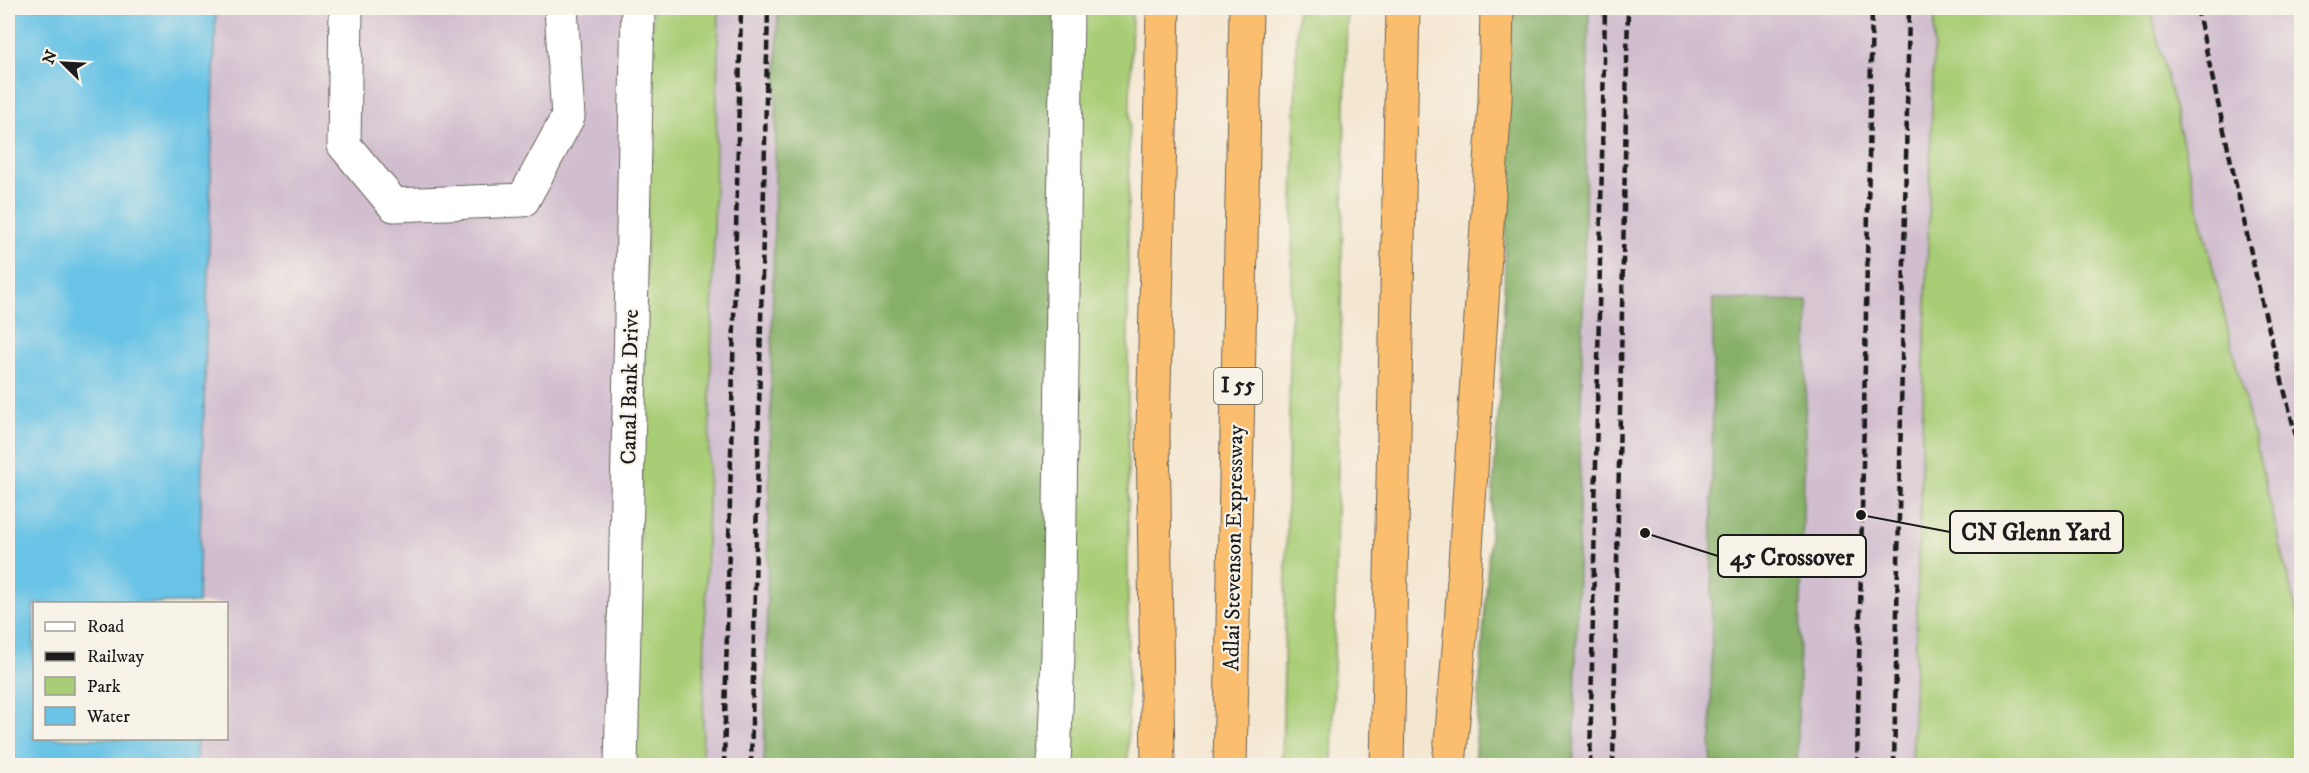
<svg xmlns="http://www.w3.org/2000/svg" width="2309" height="773" font-family="'IM FELL DW Pica',serif">
  <style>
    .industrial { fill: #d0bdce }
    .green { fill: #a9cd76; stroke: #627449; stroke-width: 1.5 }
    .forest { fill: #86b067; stroke: #516642; stroke-width: 1.5 }
    .water { fill: #68c3e6; stroke: #427081; stroke-width: 1.5 }
    .lines { fill: none; stroke-linecap: round; stroke-linejoin: round }
    .minor-casing { stroke: #68635b; stroke-width: 35 }
    .highway-casing { stroke: #68635b; stroke-width: 35 }
    .minor { stroke: #fff; stroke-width: 33 }
    .highway { stroke: #fbbe6e; stroke-width: 33 }
    .rail { stroke: #1c1c1c; stroke-width: 4.5; stroke-dasharray: 9 4.5; stroke-linecap: butt }
    .labels { text-anchor: middle; dominant-baseline: central; stroke-width: 4.5; stroke-linejoin: round; paint-order: stroke }
    .shield { fill: #f7f3e8; stroke: #5e5c59; stroke-width: 1.5 }
    .shield-label { font-size: 21px; font-weight: bold; fill: #1c1c1c }
    .street-label { font-size: 22px; fill: #1c1c1c; stroke: #f7f3e8 }
    .leader { fill: none; stroke: #1c1c1c; stroke-width: 2 }
    .callout-dot { fill: #1c1c1c; stroke: #f7f3e8; stroke-width: 2 }
    .callout { fill: #f7f3e8; stroke: #1c1c1c; stroke-width: 2 }
    .callout-label { font-size: 24px; text-anchor: middle; font-weight: bold; fill: #1c1c1c }
  </style>
  <rect width="100%" height="100%" fill="#f7f3e8"/>
  <filter id="ink" filterUnits="userSpaceOnUse"><feTurbulence type="fractalNoise" baseFrequency=".0167" numOctaves="2"/><feDisplacementMap in="SourceGraphic" scale="12" xChannelSelector="R" yChannelSelector="G"/><feConvolveMatrix kernelMatrix="1 2 1 2 8 2 1 2 1" color-interpolation-filters="sRGB"/></filter>
  <filter id="wash" filterUnits="userSpaceOnUse"><feTurbulence type="fractalNoise" baseFrequency=".008" numOctaves="4" result="noise"/><feDisplacementMap in="SourceGraphic" scale="24" xChannelSelector="R" yChannelSelector="G"/><feGaussianBlur stdDeviation="1.35" result="paint"/><feColorMatrix in="noise" values="0 0 0 0 0 0 0 0 0 0 0 0 0 0 0 0 0 1.4 0 .05"/><feComposite in="paint" operator="in"/></filter>
  <g filter="url(#wash)">
    <rect width="100%" height="100%" fill="#f4e7d1"/>
    <g class="industrial">
      <path d="M216 8H652L634 765 196 766 197 739 226 738V604L198 603Z"/>
      <path d="M719 8H778L764 765 702 766Z"/>
      <path d="M1589 8H2301V765H1797L1808 301 1714 299 1711 765 1574 766Z"/>
    </g>
    <g class="green">
      <path d="M652 8H719L702 765 634 766Z"/>
      <path d="M1067 8H1132L1128 217V765L1054 766Z"/>
      <path d="M1297 8H1347L1332 766 1282 765Z"/>
      <path d="M1935 8H2150L2301 631V765H1912Z"/>
    </g>
    <g class="forest">
      <path d="M778 8H1067L1054 765 764 766Z"/>
      <path d="M1510 8H1589L1574 765 1474 766 1503 344Z"/>
      <path d="M1713 299 1808 301 1797 765H1711Z"/>
    </g>
    <path class="water" d="M8 8H216L198 603 34 604V738L197 739 196 765H8Z"/>
  </g>
  <g filter="url(#ink)">
    <g class="lines">
      <defs>
        <g id="minor">
          <path d="M346 8 344 145 394 205 523 200 568 117 561 8"/>
          <path d="M621 766 638 8"/>
          <path d="M1054 766 1058 652 1067 8"/>
        </g>
        <g id="highway">
          <path d="M1158 766 1153 431 1163 8"/>
          <path d="M1230 766 1246 8"/>
          <path d="M1387 766 1403 8"/>
          <path d="M1449 766 1461 625 1495 101 1497 8"/>
        </g>
      </defs>
      <use href="#minor" class="minor-casing"/>
      <use href="#highway" class="highway-casing"/>
      <use href="#minor" class="minor"/>
      <use href="#highway" class="highway"/>
      <g class="rail">
        <path d="M2197 8 2261 298 2302 460"/>
        <path d="M724 766 741 8"/>
        <path d="M751 766 768 8"/>
        <path d="M1590 766 1605 8"/>
        <path d="M1613 766 1628 8"/>
        <path d="M1857 766 1872 8"/>
        <path d="M1894 766 1909 8"/>
      </g>
    </g>
  </g>
  <g class="labels">
    <rect class="shield" x="1214" y="368" width="48" height="36" rx="4.5"/>
    <g class="shield-label">
      <text x="1238" y="386">I 55</text>
    </g>
    <g class="street-label">
      <text transform="translate(630 387) rotate(-89)">Canal Bank Drive</text>
      <text transform="translate(1234 548) rotate(-89)">Adlai Stevenson Expressway</text>
    </g>
  </g>
  <path class="leader" d="M1861 515L1950 532M1645 533L1718 556"/>
  <g class="callout-dot">
    <circle cx="1861" cy="515" r="6"/>
    <circle cx="1645" cy="533" r="6"/>
  </g>
  <g class="callout">
    <rect x="1950" y="511" width="173" height="42" rx="6"/>
    <rect x="1718" y="535" width="148" height="42" rx="6"/>
  </g>
  <g class="callout-label">
    <text x="2036" y="540">CN Glenn Yard</text>
    <text x="1792" y="565">45 Crossover</text>
  </g>
  <rect width="2309" height="773" fill="none" stroke="#f7f3e8" stroke-width="30"/>
  <rect x="33" y="602" width="195" height="138" fill="#f7f3e8" stroke="#9f9d96" stroke-width="1.5"/>
  <rect x="45" y="622" width="30" height="9" fill="#ffffff" stroke="#9f9d96" stroke-width="1.5"/>
  <text x="87" y="632" font-size="18" fill="#1c1c1c">Road</text>
  <rect x="45" y="652" width="30" height="9" fill="#1c1c1c" stroke="#9f9d96" stroke-width="1.5"/>
  <text x="87" y="662" font-size="18" fill="#1c1c1c">Railway</text>
  <rect x="45" y="677" width="30" height="18" fill="#a9cd76" stroke="#9f9d96" stroke-width="1.5"/>
  <text x="87" y="692" font-size="18" fill="#1c1c1c">Park</text>
  <rect x="45" y="707" width="30" height="18" fill="#68c3e6" stroke="#9f9d96" stroke-width="1.5"/>
  <text x="87" y="722" font-size="18" fill="#1c1c1c">Water</text>
  <g transform="translate(63 63) rotate(294)" stroke="#f7f3e8" stroke-width="4.5" paint-order="stroke">
  <path d="M0-4.5L10 22L0 15L-10 22Z" fill="#1c1c1c"/>
  <text y="-9" font-size="16" font-weight="bold" text-anchor="middle" fill="#1c1c1c">N</text>
  </g>
</svg>
